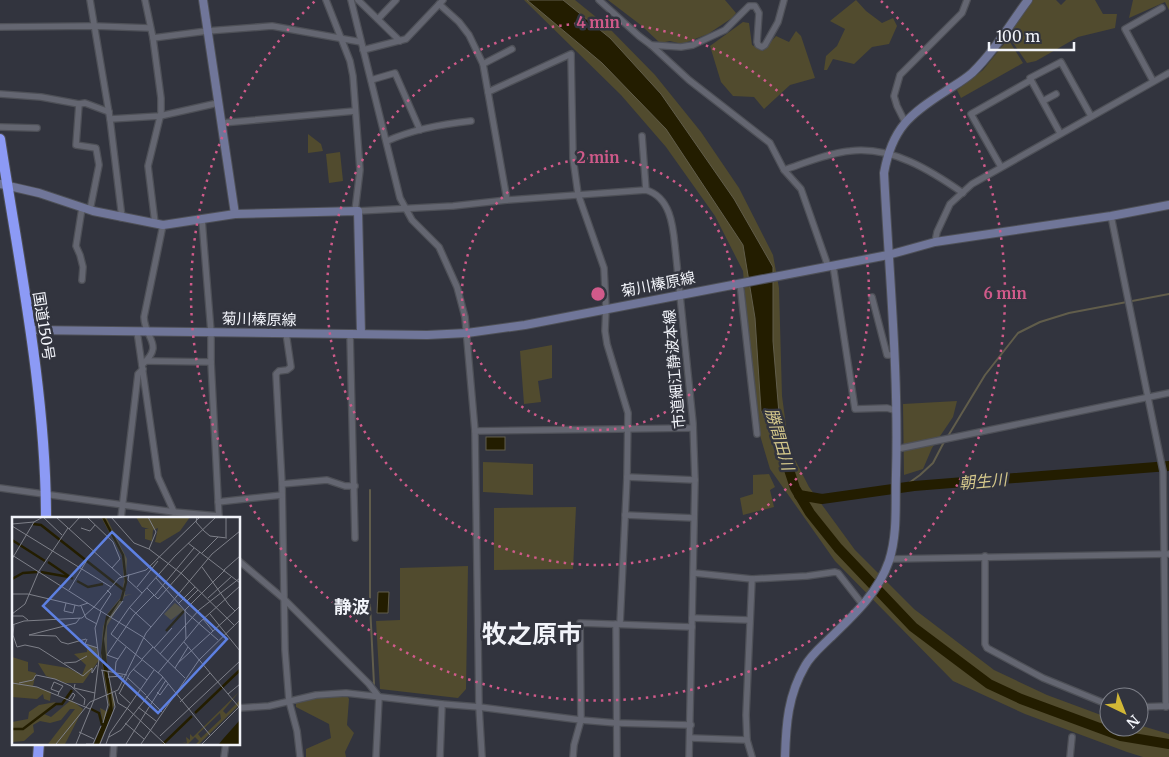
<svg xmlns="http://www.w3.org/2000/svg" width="1169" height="757" font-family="Merriweather,'Noto Sans JP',serif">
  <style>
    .green { fill: #514b2e }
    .water { fill: #231d00; stroke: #615d4b }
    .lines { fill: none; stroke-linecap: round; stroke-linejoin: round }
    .stream { stroke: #615d4b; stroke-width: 2 }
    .river { stroke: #231d00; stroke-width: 10 }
    .street-casing { stroke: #4e5057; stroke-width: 8 }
    .secondary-casing { stroke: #4e5057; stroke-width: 10 }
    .highway-casing { stroke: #4e5057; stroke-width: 12 }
    .street { stroke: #646671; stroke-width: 5.5 }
    .secondary { stroke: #707699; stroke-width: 8 }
    .highway { stroke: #8c9af5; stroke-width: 10 }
    .ring { fill: none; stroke: #d05a8a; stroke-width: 2.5; stroke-dasharray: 2.5 5 }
    .labels { text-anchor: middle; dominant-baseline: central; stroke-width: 5; stroke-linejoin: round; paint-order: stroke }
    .street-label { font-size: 15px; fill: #f1f3f9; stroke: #32343e }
    .water-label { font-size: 16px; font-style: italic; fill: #d4c78b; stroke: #32343e }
    .quarter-label { font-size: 18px; font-weight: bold; fill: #f1f3f9; stroke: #32343e }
    .town-label { font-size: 25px; font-weight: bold; fill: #f1f3f9; stroke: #32343e }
    .inset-river { fill: none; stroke: #231d00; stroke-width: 2.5 }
    .inset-road { fill: none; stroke: #7e8089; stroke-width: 1 }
    .view { fill: #5d80e2; fill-opacity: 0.15; stroke: #5d80e2; stroke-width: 2.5 }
    .inset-edge { fill: none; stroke: #f1f3f9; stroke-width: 2.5 }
    .centre { fill: #d05a8a; stroke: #32343e; stroke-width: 2.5 }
    .ring-label { font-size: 15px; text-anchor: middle; font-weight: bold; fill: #d05a8a; stroke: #32343e; stroke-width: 5; stroke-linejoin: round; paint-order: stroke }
  </style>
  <rect width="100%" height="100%" fill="#32343e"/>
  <g class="green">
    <path d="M524 0H575L607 26 655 75 701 132 739 188 773 255 779 288 782 396 789 448 809 487 855 550 914 609 994 670 1047 695 1109 718V727H1139V725L1169 734V757H1143L1127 752 1025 714 953 681 835 561 770 469 756 422 743 271 715 216 666 147 621 95Z"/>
    <path d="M608 0H725L736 13 732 18 708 34 682 44 670 41 660 43 642 26Z"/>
    <path d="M856 0 866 11 882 23 893 18 897 26 889 44 872 47 854 64 833 59 827 70H824L826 56 837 46 845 29 830 21Z"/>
    <path d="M1033 0H1056L1061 5 1066 0H1095L1103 14H1117L1115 28 1078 37 1036 61 1027 63 1009 37 1017 19Z"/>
    <path d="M1133 0H1169V10L1165 2 1129 18Z"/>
    <path d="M743 22 749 23 752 45 763 51 776 36 789 42 796 31 801 36 815 78 790 85 764 109 754 97 733 96 721 82 710 46Z"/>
    <path d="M1008 39 1023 63 961 98 957 90 983 70Z"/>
    <path d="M308 134 321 144 323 151 308 153Z"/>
    <path d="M340 152 343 181 329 183 326 154Z"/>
    <path d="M552 345V378L538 381 541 402 524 404 520 351Z"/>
    <path d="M957 401 953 417 932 448 923 469 904 475 903 404Z"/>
    <path d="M483 462 533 464V495L483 492Z"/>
    <path d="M769 474 775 487 770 490 774 507 743 515 740 498 753 494V475Z"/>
    <path d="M576 507 573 569 494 570V508Z"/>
    <path d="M468 566 466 689 458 698 380 689 376 621 400 620V568Z"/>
    <path d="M346 693 349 699 347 725 354 733 345 752 346 757H306V749L331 738 329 724 296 707V700Z"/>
  </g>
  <g class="water">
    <path d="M527 0H563L610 38 661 94 734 199 773 267V341L782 450 761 411 755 318 743 245 666 129 602 63Z"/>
    <rect x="486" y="437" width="19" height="13"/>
    <path d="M378 592H389L388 613H377Z"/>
  </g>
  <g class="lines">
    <g class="stream">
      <path d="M948 436 985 375 1018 333 1040 322 1069 313 1169 294"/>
      <path d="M902 488 920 475 933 463 945 440"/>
      <path d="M370 490V605L374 684"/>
    </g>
    <g class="river">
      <path d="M779 439 795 488 810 513 838 548 913 627 989 684 1021 699 1121 736 1169 744"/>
      <path d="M799 495 822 499 914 486 1169 466"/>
    </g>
    <defs>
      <g id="street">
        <path d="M90 0 110 119 122 218"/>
        <path d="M145 0 153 38 161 98V113L148 166 155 223"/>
        <path d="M326 0 350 61 353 76 360 170 355 211"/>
        <path d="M351 0 400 198 412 220 439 247 457 287 465 317 475 431 479 707 482 757"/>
        <path d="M358 0 400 41"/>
        <path d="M599 0 639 36 651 45 689 80 770 143 784 170 801 189 828 266"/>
        <path d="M439 4 459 22 469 35 483 64 507 200"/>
        <path d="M378 19 396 0"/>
        <path d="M0 27 94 26 150 28"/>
        <path d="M153 38 207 31 272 26 361 42"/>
        <path d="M651 45 681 47 693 45 725 30 749 6H755L759 13 757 42 758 45 762 47 765 45 778 22 784 0"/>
        <path d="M363 50 406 39 443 0"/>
        <path d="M483 64 512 49"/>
        <path d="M371 80 395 73 420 130"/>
        <path d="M1031 80 1030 78 1061 62 1091 116"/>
        <path d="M1153 81 1125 29 1162 8"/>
        <path d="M488 92 571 54 573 158 578 194 604 268 606 308 605 331 607 344 628 413 627 477 620 624"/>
        <path d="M0 94 41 97 79 104"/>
        <path d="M1043 101 1056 94"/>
        <path d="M110 119 160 116 218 103"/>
        <path d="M905 122 897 106 894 96 900 75 962 13 967 0"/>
        <path d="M222 123 355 111"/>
        <path d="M0 127 37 128"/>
        <path d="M642 136 646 190"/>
        <path d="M387 141C414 129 442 124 471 121"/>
        <path d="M1001 167 971 114 1031 80 1060 133"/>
        <path d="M784 170C805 163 828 153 850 151 892 146 930 170 963 193"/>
        <path d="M82 208 76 246 80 255 83 267 82 280"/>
        <path d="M90 210 99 165 96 148 76 145 79 104 85 103 109 112"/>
        <path d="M358 211 453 206 507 200 646 190C670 197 673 225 675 246L693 423 695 480 689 757"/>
        <path d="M1111 216 1163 471 1166 707"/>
        <path d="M202 220 211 332V362L219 518"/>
        <path d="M935 242 937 232 950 204 972 184 1169 73"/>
        <path d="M833 265 855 409 887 408 897 411"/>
        <path d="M740 283 757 434"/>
        <path d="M872 297 887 355H895"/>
        <path d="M137 331 158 477 174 512"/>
        <path d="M286 333 291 367 287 370 279 371 276 374 282 484 285 650 289 701 297 731 300 757"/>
        <path d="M350 334 355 538"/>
        <path d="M146 361 211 362"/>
        <path d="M142 365C165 344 145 340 144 317L163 225"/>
        <path d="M475 431 693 428"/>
        <path d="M897 449 1169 393"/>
        <path d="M627 477 695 480"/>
        <path d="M282 484 327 480 345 486H355"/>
        <path d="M0 488 174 512 219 516"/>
        <path d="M218 502 282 495"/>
        <path d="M625 515 694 518"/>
        <path d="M121 518 138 374 143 369"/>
        <path d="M985 556V644L987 648 1043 678 1109 705"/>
        <path d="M890 559 1169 554"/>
        <path d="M239 561 284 599 369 684 379 697 376 757"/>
        <path d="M694 573 752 579 807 576 835 572 838 573 863 605"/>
        <path d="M752 579 746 715 747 740 752 757"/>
        <path d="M692 618 749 620"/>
        <path d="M616 624 617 757"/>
        <path d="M1139 707 1169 706"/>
        <path d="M239 708 269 706 316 695 346 693 442 704 479 707 581 720 616 723 691 725"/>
        <path d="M691 738 747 740"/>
        <path d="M113 757 114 743"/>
        <path d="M224 757 226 743"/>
        <path d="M440 757 442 704"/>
        <path d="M573 757 574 745 581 720 580 623 692 627"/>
        <path d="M1070 757 1072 737"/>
      </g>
      <g id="secondary">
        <path d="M203 0 235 214"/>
        <path d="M0 184 39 193 93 211 163 225 235 214 358 211 361 334"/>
        <path d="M30 330 427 335 467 333 525 325 888 255 935 242 1111 216 1169 205"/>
        <path d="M785 757C786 724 788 695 805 666 811 655 821 647 830 638 854 615 878 593 889 561 898 533 895 503 896 475 899 374 889 273 884 173 892 128 910 114 946 91 955 85 964 80 972 73 994 52 1010 24 1028 0"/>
      </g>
      <g id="highway">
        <path d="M0 139C19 263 46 392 46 518"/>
        <path d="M38 757 39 743"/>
      </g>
    </defs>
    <use href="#street" class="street-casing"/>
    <use href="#secondary" class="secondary-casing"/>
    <use href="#highway" class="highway-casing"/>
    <use href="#street" class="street"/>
    <use href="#secondary" class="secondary"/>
    <use href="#highway" class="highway"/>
  </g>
  <g class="ring">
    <circle cx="598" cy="294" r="136"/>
    <circle cx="598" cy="294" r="271"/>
    <path d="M881 1A407 407 0 1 1 315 1"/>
  </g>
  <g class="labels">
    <g class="street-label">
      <text transform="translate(658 284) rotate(-11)">菊川榛原線</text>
      <text transform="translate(259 319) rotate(1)">菊川榛原線</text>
      <text transform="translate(44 326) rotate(81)">国道150号</text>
      <text transform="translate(674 369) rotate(-95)">市道細江静波本線</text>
    </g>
    <g class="water-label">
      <text transform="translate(780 439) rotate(74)">勝間田川</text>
      <text transform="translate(983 481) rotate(-5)">朝生川</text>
    </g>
    <g class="quarter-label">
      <text x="352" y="606">静波</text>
    </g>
    <g class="town-label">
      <text x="532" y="634">牧之原市</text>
    </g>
  </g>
  <g transform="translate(12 517)">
    <rect width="228" height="228" fill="#32343e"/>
    <path d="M89 0H94L115 42 113 78 120 77 113 79 95 109V160L103 186 88 227H82L91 206 88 191 96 195 97 189 89 138 91 110 96 96 109 80 112 64 110 39ZM124 0 156 1 178 0 168 14 148 26 143 25 146 11 141 13 140 24 133 22V12H137L130 10ZM163 86 172 93 159 103 152 97ZM75 127 84 130 87 143 71 166H54L34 159 26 146 56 151 70 158 74 148 62 137 75 135ZM0 140 16 145V154L24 156 21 169 39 175 38 184 32 182 31 177 25 182 0 180ZM227 175 211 194 214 197 227 184V188L187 227H184L187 224 183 220 176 227 170 225 175 226 174 220 178 223V217L181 220ZM208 196 209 202 189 221 186 217ZM59 183 71 192 53 227H36L63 192H58L49 203 38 206 28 204 21 208 22 215 12 224 0 225V205L16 202 17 195 27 188 44 185 32 197 39 200Z" fill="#514b2e" fill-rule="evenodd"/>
    <path d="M110 80 95 104 92 122 101 194 87 227H82L98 188 89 136 92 109 94 99ZM227 204V227H207L211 222Z" fill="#231d00"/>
    <path class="inset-river" d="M91 0 111 38 114 65 109 84M21 7 29 8 113 74M0 23 33 44M36 45 61 62M29 55 57 60M0 62 11 56 25 55M65 64 76 70 91 67M154 114 172 94M79 192 87 196 90 208M183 196 228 153M0 212H11L44 187H50L60 173M151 227 180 199"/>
    <path class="inset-road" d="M44 0 110 60M75 0 101 25 108 42 100 51M99 0 122 26 137 32 170 57 222 108M136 0 144 15 137 32M185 0 184 5 192 14M214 0V20M0 7 22 5 31 0 50 18M0 9 99 70M69 11 78 14 83 8M57 12 68 0M192 14 198 19 215 21M176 26 228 66M190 36 206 20M0 38 82 90 107 61 134 53 188 0M0 42 22 5M190 50 217 88 223 94 228 89M212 53 228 39M117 57 116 63 130 76M144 61 175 96 206 123M125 70 146 44M135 71 146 82 188 35M57 73 75 43 96 20M0 77H16L67 89 76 86M143 78 182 31M196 81 219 60M175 84 186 73M54 86 52 94 61 96 63 88M167 86 183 70M69 89 74 101 85 107M117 90 139 110M88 94 99 77 95 73M0 97 13 87 27 54 56 11M198 97 228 134M0 99H11L16 103M99 100 111 84M68 101 64 106 17 118 44 119 49 125 56 127 74 122M191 102 201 114M2 107 1 118 5 130 13 128 27 131 71 159 80 151V156L85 148M0 108 12 104 70 101 82 90 131 120 173 161M75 122 73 127 86 131M174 122 173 93 213 53M172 125 227 190M142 131 160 111M148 137 187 93 228 61M106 142 95 138 122 98 142 78M130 142 141 130M52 146 64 145 75 139M166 146 223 94M163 151 176 130M121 152 135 163M89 153 115 158M90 153 96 188 91 206M103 155 104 145 114 130M146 156 188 105 228 69M96 160 111 159M116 161 134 178M0 166 25 170 78 192M7 166 21 163 24 158 43 162 59 169 73 182 72 188M63 167 62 171 83 176M103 175 106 186 116 192M145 175 148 178 156 167M107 176 119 187M107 177 118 156 130 143M216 177 228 167M46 178 47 175 51 169 42 165 39 172 47 175M134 179 150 195M57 182 61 176 63 178 60 183M168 185 198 156M126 190 144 204M116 192 153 227M113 206 132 222M67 215 82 222M198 218 150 159 99 117 117 91 163 39 204 0M148 219 228 144M97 220 109 213 151 160M44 227 78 185 106 173 134 116 200 37 228 14M64 227 82 183 87 142 83 111 89 94M74 227H81L89 209M88 227 103 190 96 155M94 227 98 216 142 153M114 227 154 163M129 227 187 143 228 103M190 227 228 189"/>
    <path class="view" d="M100 15 215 122 146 196 31 89Z"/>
    <rect width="228" height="228" class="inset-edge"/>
  </g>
  <circle cx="598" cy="294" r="8" class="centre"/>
  <g class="ring-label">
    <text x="598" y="28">4 min</text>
    <text x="598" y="163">2 min</text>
    <text x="1005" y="299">6 min</text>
  </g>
  <g transform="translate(1124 712) rotate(137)"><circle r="24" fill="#32343e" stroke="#7e8089"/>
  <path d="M0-4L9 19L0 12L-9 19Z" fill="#d1b736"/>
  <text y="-8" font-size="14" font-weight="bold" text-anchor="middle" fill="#f1f3f9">N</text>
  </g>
  <path d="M989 42v8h85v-8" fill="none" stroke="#f1f3f9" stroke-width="2.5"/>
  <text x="996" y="42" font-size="15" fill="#f1f3f9" stroke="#32343e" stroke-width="4" paint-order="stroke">100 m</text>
</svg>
